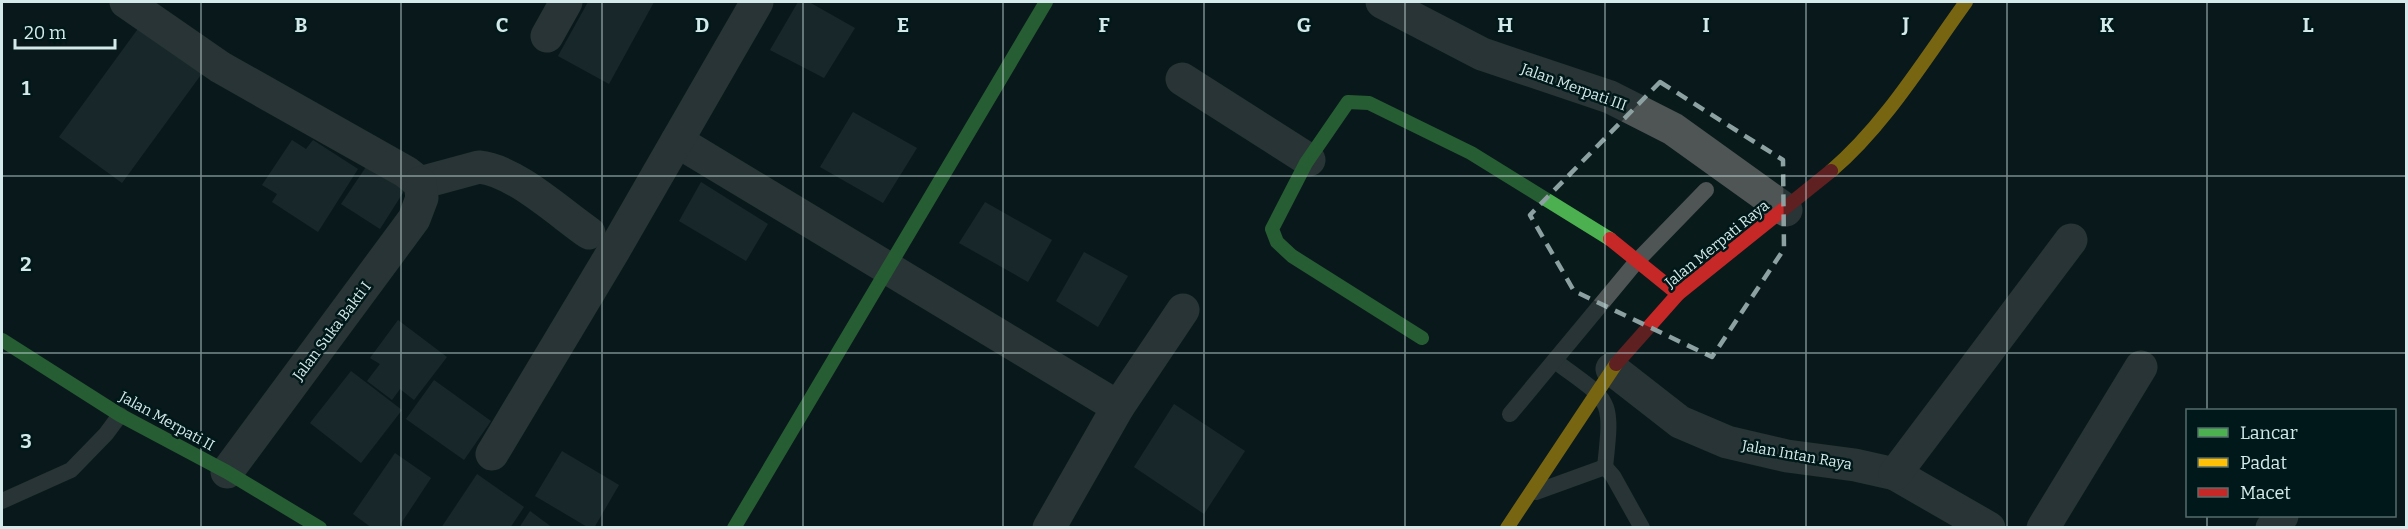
<svg xmlns="http://www.w3.org/2000/svg" width="2408" height="529" font-family="Bitter,serif">
  <style>
    .building { fill: #2b3a3c }
    .lines { fill: none; stroke-linecap: round; stroke-linejoin: round }
    .lane { stroke: #4e5554; stroke-width: 16 }
    .street { stroke: #4e5554; stroke-width: 33 }
    .fast { stroke: #4caf50; stroke-width: 14 }
    .slow { stroke: #ffc107; stroke-width: 14 }
    .jam { stroke: #c62828; stroke-width: 14 }
    .marked { fill: none; stroke: #8da1a2; stroke-width: 4.5; stroke-dasharray: 12 8; stroke-linejoin: round }
    .grid { fill: none; stroke: #d4eaea; stroke-width: 1.5; stroke-opacity: 0.55 }
    .labels { text-anchor: middle; dominant-baseline: central; stroke-width: 5; stroke-linejoin: round; paint-order: stroke }
    .street-label { font-size: 15px; fill: #d4eaea; stroke: #001819 }
    .grid-label { font-size: 20px; text-anchor: middle; font-weight: bold; fill: #d4eaea; stroke: #001819; stroke-width: 5; stroke-linejoin: round; paint-order: stroke }
  </style>
  <rect width="100%" height="100%" fill="#091a1b"/>
  <g class="building">
    <path d="M588 2H654L609 84 558 56Z"/>
    <path d="M798 2H809L855 28 824 78 770 50Z"/>
    <path d="M140 26 203 72 122 183 59 137Z"/>
    <path d="M853 112 917 148 883 203 820 167Z"/>
    <path d="M292 140 306 149 313 140 358 169 318 232 272 202 277 194 262 185Z"/>
    <path d="M368 164 406 188 380 229 341 204Z"/>
    <path d="M701 182 768 224 746 261 679 221Z"/>
    <path d="M985 202 1052 240 1028 282 959 243Z"/>
    <path d="M1084 252 1128 276 1098 327 1056 301Z"/>
    <path d="M398 320 447 357 414 400 400 389 392 400 367 381 380 364 370 358Z"/>
    <path d="M351 371 402 410 361 463 310 423Z"/>
    <path d="M434 380 491 421 464 460 406 419Z"/>
    <path d="M1174 404 1245 451 1204 514 1134 467Z"/>
    <path d="M562 451 619 485 594 528H589L535 496Z"/>
    <path d="M395 453 431 478 398 528H372L353 514Z"/>
    <path d="M477 474 524 507 510 528H441Z"/>
    <path d="M530 511 553 528H519Z"/>
  </g>
  <g class="lines">
    <g class="lane">
      <path d="M1555 361C1611 403 1613 395 1605 467"/>
      <path d="M1510 414 1637 261 1706 190"/>
      <path d="M1536 492 1605 467 1613 476 1642 528"/>
      <path d="M2 501 71 470 106 434 120 415"/>
    </g>
    <g class="street">
      <path d="M126 2 220 67 406 172 420 183"/>
      <path d="M1382 2 1482 54 1610 97 1673 129 1786 210"/>
      <path d="M547 36 566 2"/>
      <path d="M1182 79 1309 160"/>
      <path d="M677 141 1118 407"/>
      <path d="M420 183 479 167C514 170 560 213 589 233"/>
      <path d="M1612 369 1680 422 1727 442 1787 456 1855 465 1895 474 1989 528"/>
      <path d="M492 454 613 252 757 2"/>
      <path d="M227 472 414 219 422 198 420 183"/>
      <path d="M1895 474 2071 240"/>
      <path d="M1049 528 1118 407 1183 310"/>
      <path d="M2043 528 2141 367"/>
      <path d="M2272 528 2282 516"/>
    </g>
    <g class="fast">
      <path d="M1422 338 1292 256 1277 242 1272 229 1306 163 1348 102 1369 103 1471 153 1610 239"/>
      <path d="M2 340 120 415 227 472 320 528"/>
      <path d="M734 528 1046 2"/>
    </g>
    <g class="slow">
      <path d="M1831 171C1885 125 1924 60 1966 2"/>
      <path d="M1507 528 1616 364"/>
    </g>
    <g class="jam">
      <path d="M1610 239 1678 294"/>
      <path d="M1616 364 1678 294 1831 171"/>
    </g>
  </g>
  <path d="M0 0H2408V529H0ZM1660 82 1783 160 1784 249 1712 357 1574 291 1530 215Z" fill="#091a1b" fill-opacity=".55" fill-rule="evenodd"/>
  <path class="marked" d="M1660 82 1783 160 1784 249 1712 357 1574 291 1530 215Z"/>
  <path class="grid" d="M201 2V528M401 2V528M602 2V528M803 2V528M1003 2V528M1204 2V528M1405 2V528M1605 2V528M1806 2V528M2007 2V528M2207 2V410M2 176H2406M2 353H2406M2207 516V528"/>
  <g class="labels">
    <g class="street-label">
      <text transform="translate(1574 87) rotate(20)">Jalan Merpati III</text>
      <text transform="translate(1717 244) rotate(-39)">Jalan Merpati Raya</text>
      <text transform="translate(332 331) rotate(-53)">Jalan Suka Bakti I</text>
      <text transform="translate(167 421) rotate(29)">Jalan Merpati II</text>
      <text transform="translate(1797 455) rotate(10)">Jalan Intan Raya</text>
    </g>
  </g>
  <g class="grid-label">
    <text x="301" y="32">B</text>
    <text x="502" y="32">C</text>
    <text x="702" y="32">D</text>
    <text x="903" y="32">E</text>
    <text x="1104" y="32">F</text>
    <text x="1304" y="32">G</text>
    <text x="1505" y="32">H</text>
    <text x="1706" y="32">I</text>
    <text x="1906" y="32">J</text>
    <text x="2107" y="32">K</text>
    <text x="2308" y="32">L</text>
    <text x="26" y="95">1</text>
    <text x="26" y="271">2</text>
    <text x="26" y="448">3</text>
  </g>
  <rect width="2408" height="529" fill="none" stroke="#d4eaea" stroke-width="6"/>
  <rect x="2186" y="409" width="210" height="108" fill="#001819" stroke="#556c6d" stroke-width="1.5"/>
  <rect x="2198" y="428" width="30" height="9" fill="#4caf50" stroke="#556c6d" stroke-width="1.5"/>
  <text x="2240" y="439" font-size="18" fill="#d4eaea">Lancar</text>
  <rect x="2198" y="458" width="30" height="9" fill="#ffc107" stroke="#556c6d" stroke-width="1.5"/>
  <text x="2240" y="469" font-size="18" fill="#d4eaea">Padat</text>
  <rect x="2198" y="488" width="30" height="9" fill="#c62828" stroke="#556c6d" stroke-width="1.5"/>
  <text x="2240" y="499" font-size="18" fill="#d4eaea">Macet</text>
  <path d="M15 39v9h100v-9" fill="none" stroke="#d4eaea" stroke-width="3"/>
  <text x="24" y="39" font-size="18" fill="#d4eaea" stroke="#001819" stroke-width="4.5" paint-order="stroke">20 m</text>
</svg>
